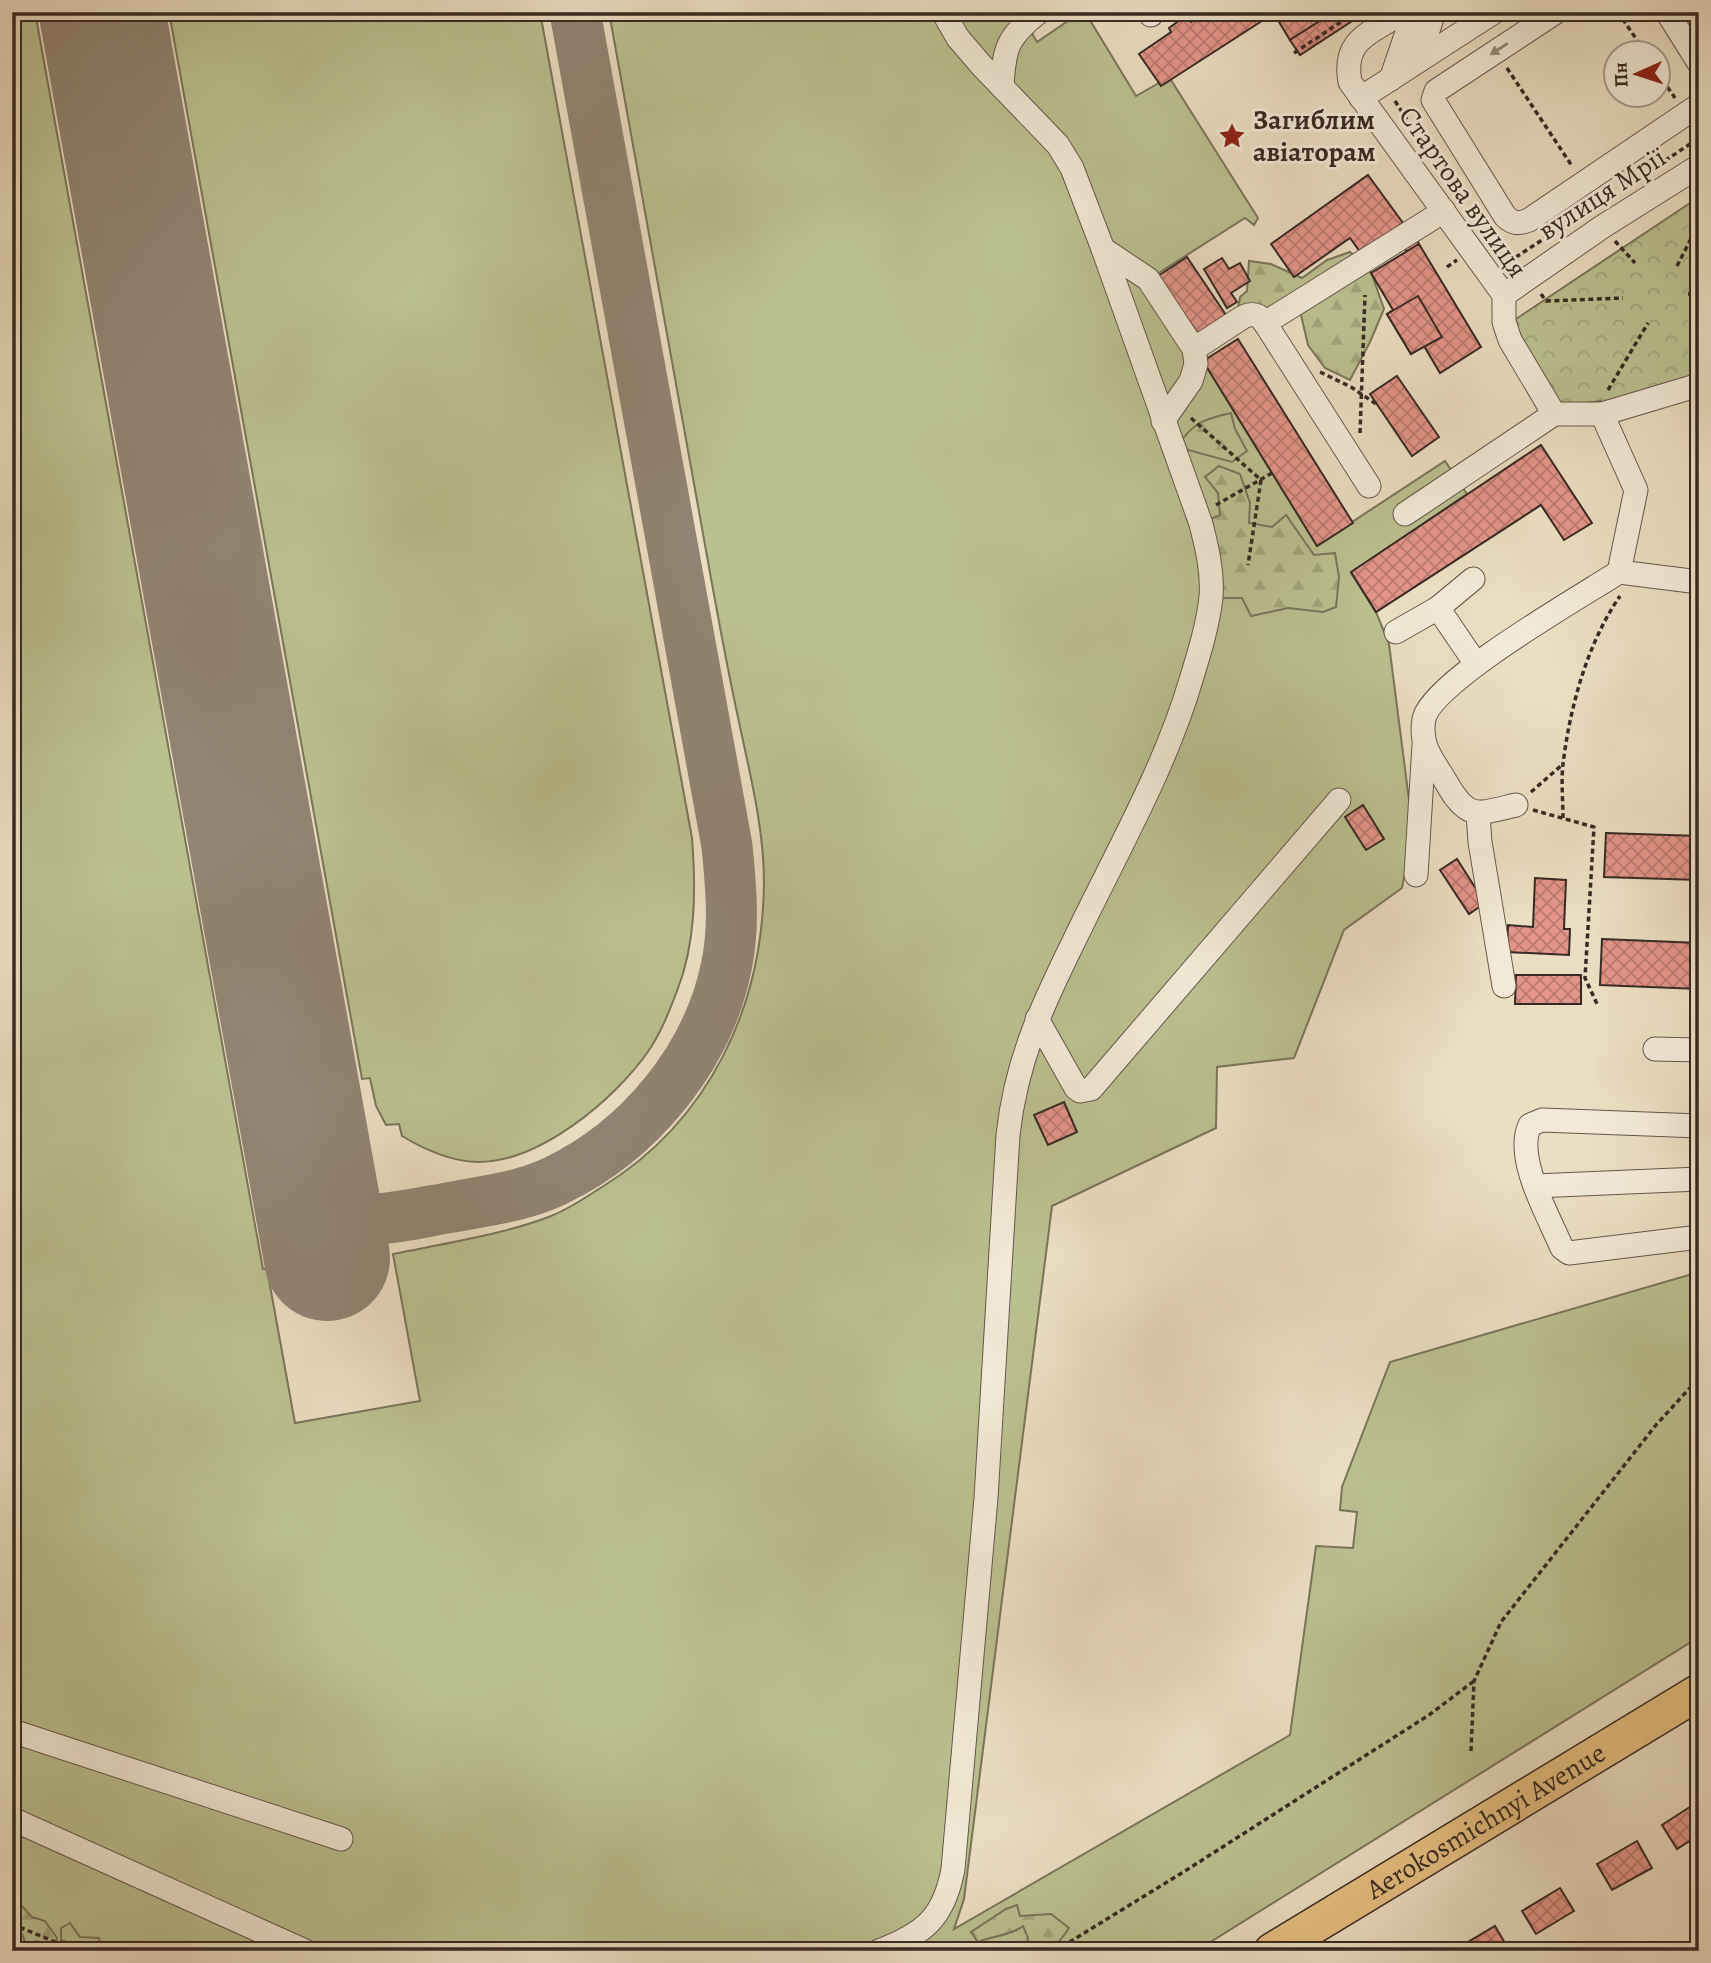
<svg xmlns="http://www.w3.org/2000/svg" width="1711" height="1963" font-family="Alegreya,serif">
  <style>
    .grass { fill: #bbc090; stroke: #79755a; stroke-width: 2 }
    .forest { fill: url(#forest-firs); stroke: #79755a; stroke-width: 2 }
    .park { fill: url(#park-crowns); stroke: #79755a; stroke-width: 2 }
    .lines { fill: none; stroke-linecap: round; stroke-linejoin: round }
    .taxiway { stroke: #918472; stroke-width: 51 }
    .runway { stroke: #918472; stroke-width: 126 }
    .building { fill: url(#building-cross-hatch); stroke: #372a23; stroke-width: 2 }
    .minor-casing { stroke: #64574b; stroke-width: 25 }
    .highway-casing { stroke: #372a23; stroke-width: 38 }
    .path { stroke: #372a23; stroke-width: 3.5; stroke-dasharray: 5 3.5; stroke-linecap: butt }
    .minor { stroke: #f2ead7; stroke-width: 23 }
    .highway { stroke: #e6bf81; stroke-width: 35 }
    .oneway { fill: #948a7d }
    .labels { text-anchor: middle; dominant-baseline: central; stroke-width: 6; stroke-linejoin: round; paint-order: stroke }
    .poi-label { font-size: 28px; font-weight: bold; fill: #372a23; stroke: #f2ead7; text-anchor: start }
    .street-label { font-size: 28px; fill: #372a23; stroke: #f2ead7 }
  </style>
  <defs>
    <pattern id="forest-firs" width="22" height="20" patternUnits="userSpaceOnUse" patternTransform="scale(1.75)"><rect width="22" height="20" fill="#bbc090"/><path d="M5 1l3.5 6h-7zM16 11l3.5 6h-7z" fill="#a1a57c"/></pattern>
    <pattern id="park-crowns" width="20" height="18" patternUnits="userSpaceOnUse" patternTransform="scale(1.75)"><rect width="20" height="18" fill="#bbc090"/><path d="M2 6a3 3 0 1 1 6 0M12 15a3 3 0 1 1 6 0" fill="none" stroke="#a1a57c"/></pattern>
    <pattern id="building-cross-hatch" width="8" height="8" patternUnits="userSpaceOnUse" patternTransform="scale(1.75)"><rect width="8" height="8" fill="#e49589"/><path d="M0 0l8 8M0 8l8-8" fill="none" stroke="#ba7a70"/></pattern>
  </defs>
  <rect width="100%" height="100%" fill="#ebdec2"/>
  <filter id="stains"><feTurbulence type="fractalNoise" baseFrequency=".00286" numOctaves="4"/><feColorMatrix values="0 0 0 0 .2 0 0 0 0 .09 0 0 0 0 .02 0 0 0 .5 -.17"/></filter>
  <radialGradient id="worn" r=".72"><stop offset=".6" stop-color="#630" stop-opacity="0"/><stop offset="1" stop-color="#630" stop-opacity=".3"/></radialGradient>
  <g class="grass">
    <path d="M12 12H35L263 1269H267L295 1423 420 1401 393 1254C442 1244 506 1234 551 1216 569 1209 586 1197 602 1187 709 1121 763 1007 764 882 764 829 750 774 739 722 727 667 717 612 707 556 674 375 642 193 609 12H1020L1037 42 1081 12H1085L1136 96 1159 83 1161 86 1171 80 1258 218 1254 225 1245 218 1157 274 1203 361 1317 545 1445 461 1467 494 1351 573 1376 612 1389 644 1413 831 1402 888 1344 930 1294 1058 1217 1067 1216 1128 1052 1206 964 1899 954 1929 1290 1735 1316 1546 1353 1548 1357 1512 1340 1510 1342 1487 1390 1362 1699 1272V1637L1196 1951H26L12 1945Z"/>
    <path d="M169 12H540L692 838C696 889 696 943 677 991 669 1012 660 1035 647 1053 613 1101 538 1163 477 1162 449 1161 425 1150 402 1136L399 1124 386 1125 376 1106 370 1078 362 1079Z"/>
  </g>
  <g class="forest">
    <path d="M1350 252 1370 269 1384 309 1370 342 1350 380 1325 368 1308 345 1298 302 1261 312 1238 309 1240 297 1247 291 1249 261 1271 264 1302 278 1327 260Z"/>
    <path d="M1231 413 1235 429 1247 451 1232 462 1177 447C1192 423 1204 419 1231 413Z"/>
    <path d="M1219 466 1240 474 1250 503 1249 523 1272 527 1286 515 1314 555 1335 553 1339 577 1336 607 1323 612 1288 608 1251 616 1242 598H1220L1206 521 1220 515 1218 493 1205 477Z"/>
    <path d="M12 1901 21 1905 32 1917 45 1921 57 1938 55 1949 37 1941 26 1944 22 1934 12 1931Z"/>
    <path d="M1017 1905 1020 1916 1051 1914 1069 1928C1054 1951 1051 1951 1025 1951L1028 1938 1023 1926C1010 1936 994 1935 978 1942L971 1932 1006 1909Z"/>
    <path d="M70 1923 80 1937 99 1938 102 1950 106 1951H92L61 1940V1928Z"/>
  </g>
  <path class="park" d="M1699 197V385L1607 412 1601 401 1558 406 1513 321Z"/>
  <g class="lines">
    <path class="taxiway" d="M305 1131C313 1153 319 1186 337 1202 348 1212 365 1216 379 1219 402 1217 424 1212 447 1208 483 1201 522 1197 555 1181 639 1141 707 1059 726 968 735 927 731 887 727 846L575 12"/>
    <path class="runway" d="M102 12 327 1258"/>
  </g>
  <g class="building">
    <path d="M1206 12H1261L1265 19 1161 86 1139 54 1171 32 1169 28 1187 15 1191 22Z"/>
    <path d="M1273 12H1334L1290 40Z"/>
    <path d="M1334 12H1366L1300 55 1290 40Z"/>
    <path d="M1368 175 1403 223 1361 253 1350 238 1294 277 1271 244Z"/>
    <path d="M1413 233 1419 244 1407 252 1400 241Z"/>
    <path d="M1419 244 1481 347 1440 373 1424 346 1411 354 1387 314 1393 310 1371 273Z"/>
    <path d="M1187 257 1230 321 1202 340 1158 276Z"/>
    <path d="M1222 258 1229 269 1240 263 1250 281 1231 293 1237 302 1227 308 1204 269Z"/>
    <path d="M1418 296 1442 337 1411 354 1387 314Z"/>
    <path d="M1238 339 1353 523 1317 546 1203 361Z"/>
    <path d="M1397 376 1439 437 1412 456 1370 394Z"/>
    <path d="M1541 445 1592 523 1564 540 1541 505 1376 612 1351 572Z"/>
    <path d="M1363 805 1384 839 1366 850 1345 817Z"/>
    <path d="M1606 833 1699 836V880L1604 877Z"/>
    <path d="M1457 859 1485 903 1469 914 1440 870Z"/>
    <path d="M1535 878 1566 880 1564 929H1570L1569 955 1507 952 1508 925 1533 927Z"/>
    <path d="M1602 939 1699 943V989L1600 985Z"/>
    <path d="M1516 975H1581V1004H1515Z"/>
    <path d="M1064 1102 1077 1132 1048 1145 1034 1115Z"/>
    <path d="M1699 1801V1835L1677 1849 1662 1825Z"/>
    <path d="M1637 1841 1652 1868 1612 1890 1597 1864Z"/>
    <path d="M1560 1888 1574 1911 1536 1934 1522 1911Z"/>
    <path d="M1495 1926 1509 1950 1453 1951Z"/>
  </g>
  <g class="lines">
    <defs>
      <g id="minor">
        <path d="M1149 12 1151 15"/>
        <path d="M1403 12C1372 33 1342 38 1350 82L1504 295V322L1510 340 1554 414H1602L1636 490 1619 572 1699 582"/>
        <path d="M1556 12 1436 91 1433 100 1505 216C1513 224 1519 224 1529 220L1699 105"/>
        <path d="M1667 12 1699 63"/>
        <path d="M1418 61 1434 12"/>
        <path d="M1391 79 1414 12"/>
        <path d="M1002 87C1004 48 1007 37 1039 12"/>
        <path d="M1361 98 1494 12"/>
        <path d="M1103 249 1148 279 1194 349 1196 364 1191 381 1163 421"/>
        <path d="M1504 295 1602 227 1699 166"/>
        <path d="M1265 323 1444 211"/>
        <path d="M1194 349 1243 317C1252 313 1259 314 1265 323L1369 486"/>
        <path d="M1602 414 1699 385"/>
        <path d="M1405 514 1554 414"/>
        <path d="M1438 608 1473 579"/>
        <path d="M1396 632 1438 608 1476 664"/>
        <path d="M1516 805C1477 814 1468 821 1446 782 1433 760 1419 746 1424 719 1431 682 1582 596 1619 572"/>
        <path d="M1478 814 1480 842 1504 986"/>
        <path d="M1416 875 1424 745"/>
        <path d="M1037 1019 1076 1088 1080 1091 1091 1089 1339 800"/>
        <path d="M1655 1049 1699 1050"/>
        <path d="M1699 1126 1542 1120 1530 1125C1514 1157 1549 1217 1562 1248L1569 1253 1699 1237"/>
        <path d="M1535 1186 1699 1179"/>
        <path d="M12 1731 341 1839"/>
        <path d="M12 1819 305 1951"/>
        <path d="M879 1951C924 1934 944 1918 953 1869L986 1498 1008 1135C1016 1061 1042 1006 1074 941 1115 855 1164 771 1191 680 1199 654 1208 625 1211 597 1213 572 1207 548 1201 524L1103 249 1072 168 1058 145 982 66 958 38 943 12"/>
      </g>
      <g id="highway">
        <path id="s1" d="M1272 1951 1699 1692"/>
      </g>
    </defs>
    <use href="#minor" class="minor-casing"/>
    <use href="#highway" class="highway-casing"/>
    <g class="path">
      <path d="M1618 12 1645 52"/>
      <path d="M1294 53 1356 12"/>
      <path d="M1507 68 1572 166"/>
      <path d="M1658 73 1675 98"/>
      <path d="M1395 101 1423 145"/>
      <path d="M1651 170 1699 138"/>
      <path d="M1615 241 1635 263"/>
      <path d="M1499 254 1516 257 1556 231"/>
      <path d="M1677 266 1699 223"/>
      <path d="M1447 267 1457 260"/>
      <path d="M1541 294 1546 301 1623 298"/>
      <path d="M1688 294H1699"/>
      <path d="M1320 372 1351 387 1376 404"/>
      <path d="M1608 390 1648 323"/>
      <path d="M1191 418 1261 480 1248 565"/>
      <path d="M1360 433 1365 295"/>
      <path d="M1216 505 1272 473"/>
      <path d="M1531 792 1562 765"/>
      <path d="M1533 810 1594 827 1585 978 1597 1004"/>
      <path d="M1563 818C1563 801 1561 781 1563 764 1570 707 1587 644 1620 596"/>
      <path d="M1471 1751 1474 1681 1501 1622 1656 1425 1699 1378"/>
      <path d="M12 1924 77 1951"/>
      <path d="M1055 1951 1185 1871 1429 1715 1474 1681"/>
    </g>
    <use href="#minor" class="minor"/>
    <use href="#highway" class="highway"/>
  </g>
  <defs><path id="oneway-solid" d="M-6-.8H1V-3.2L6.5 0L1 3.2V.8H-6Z" transform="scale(1.75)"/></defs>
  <use class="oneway" href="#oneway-solid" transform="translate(1499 49) rotate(147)"/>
  <defs>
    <symbol id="sight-bare" viewBox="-9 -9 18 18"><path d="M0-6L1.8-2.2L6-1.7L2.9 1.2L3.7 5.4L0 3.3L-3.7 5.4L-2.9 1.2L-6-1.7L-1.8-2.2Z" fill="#8f2418" stroke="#f2ead7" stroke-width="2.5" paint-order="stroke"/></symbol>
  </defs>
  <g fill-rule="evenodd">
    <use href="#sight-bare" x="1213" y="117" width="38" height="38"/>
  </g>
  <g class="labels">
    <g class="poi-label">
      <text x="1253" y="120">Загиблим<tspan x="1253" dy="32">авіаторам</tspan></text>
    </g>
    <g class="street-label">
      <text transform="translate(1463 192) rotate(55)">Стартова вулиця</text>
      <text transform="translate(1602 194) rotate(-33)">вулиця Мрії</text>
      <text stroke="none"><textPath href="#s1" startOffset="250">Aerokosmichnyi Avenue</textPath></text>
    </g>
  </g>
  <rect width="1711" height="1963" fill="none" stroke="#ebdec2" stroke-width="42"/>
  <rect x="14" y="14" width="1683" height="1935" fill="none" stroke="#372a23" stroke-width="3.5"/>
  <rect x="21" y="21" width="1669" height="1921" fill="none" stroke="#372a23" stroke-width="2"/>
  <g transform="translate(1637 74) rotate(267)"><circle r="33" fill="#f2ead7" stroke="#a79d8f" stroke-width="2"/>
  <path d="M0-5L12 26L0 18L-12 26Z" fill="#8f2418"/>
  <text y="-10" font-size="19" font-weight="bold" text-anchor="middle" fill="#372a23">Пн</text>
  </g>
  <rect width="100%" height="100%" filter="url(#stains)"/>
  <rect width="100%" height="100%" fill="url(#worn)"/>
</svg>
